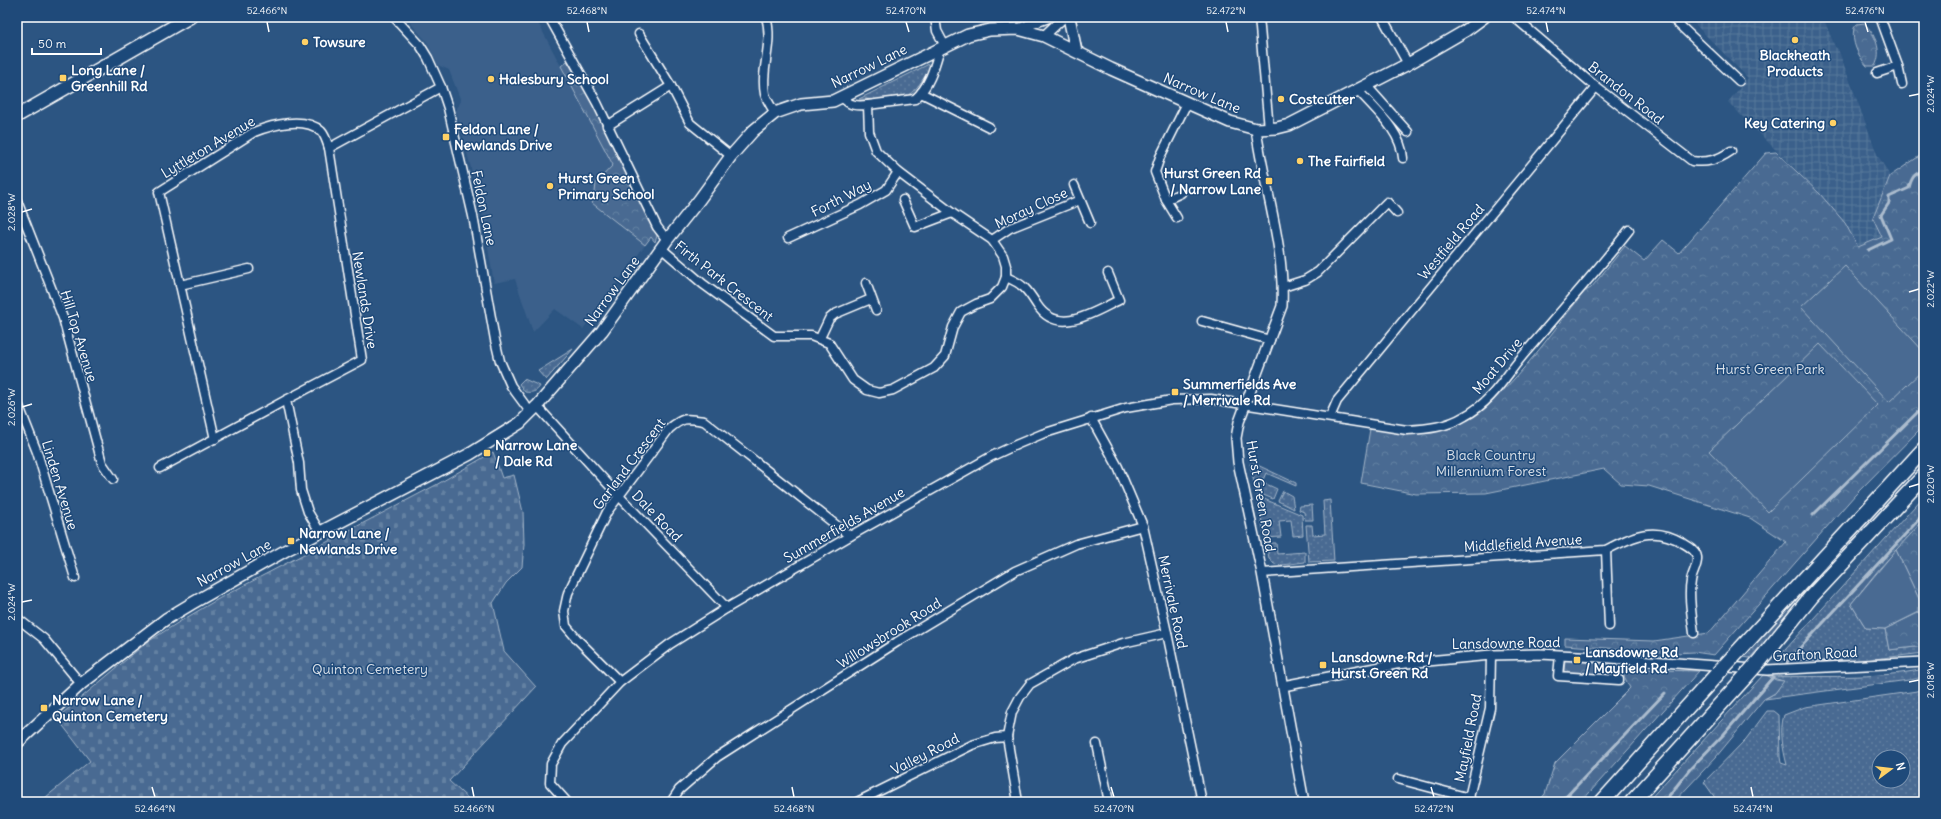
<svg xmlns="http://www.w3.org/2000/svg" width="1941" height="819" font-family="Delius,sans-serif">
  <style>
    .built { fill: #3b618b }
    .industrial { fill: url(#industrial-grid) }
    .grass { fill: url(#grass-dots); stroke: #a4b5c8; fill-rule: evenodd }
    .forest { fill: url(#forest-crowns); stroke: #a4b5c8 }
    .cemetery { fill: url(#cemetery-stones); stroke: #a4b5c8 }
    .pitch { fill: #486b92; stroke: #a4b5c8 }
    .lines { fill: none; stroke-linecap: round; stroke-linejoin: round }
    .stream { stroke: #acbcce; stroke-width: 3 }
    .minor-casing { stroke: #fff; stroke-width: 11 }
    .tertiary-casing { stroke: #fff; stroke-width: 12 }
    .secondary-casing { stroke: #fff; stroke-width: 14 }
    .primary-casing { stroke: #fff; stroke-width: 15 }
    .motorway-casing { stroke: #fff; stroke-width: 17 }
    .minor { stroke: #1f4a7a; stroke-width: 8 }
    .tertiary { stroke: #1f4a7a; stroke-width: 9 }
    .secondary { stroke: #1f4a7a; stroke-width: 11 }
    .primary { stroke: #1f4a7a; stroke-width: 12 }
    .motorway { stroke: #1f4a7a; stroke-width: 14 }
    .motorway-bridge-casing { stroke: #fff; stroke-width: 17; stroke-linecap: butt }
    .motorway-bridge { stroke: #1f4a7a; stroke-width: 14 }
    .ticks { fill: none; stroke: #fff; stroke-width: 1.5 }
    .poi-dot { fill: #ffd166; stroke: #1f4a7a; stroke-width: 1.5 }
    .labels { text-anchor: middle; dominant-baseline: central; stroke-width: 3; stroke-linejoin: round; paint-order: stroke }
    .poi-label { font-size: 14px; font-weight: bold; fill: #fff; stroke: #1f4a7a; text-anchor: start }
    .street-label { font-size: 14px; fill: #fff; stroke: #1f4a7a }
    .park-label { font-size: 14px; fill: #dae1e9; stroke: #1f4a7a }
    .neatline { fill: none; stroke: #fff; stroke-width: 1.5 }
    .ticks-label { font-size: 10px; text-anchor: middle; fill: #fff }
  </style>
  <defs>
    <pattern id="industrial-grid" width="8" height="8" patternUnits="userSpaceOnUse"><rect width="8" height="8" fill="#3b618b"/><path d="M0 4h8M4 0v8" fill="none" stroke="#58799c"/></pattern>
    <pattern id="grass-dots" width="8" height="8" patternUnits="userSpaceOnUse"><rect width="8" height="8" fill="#486b92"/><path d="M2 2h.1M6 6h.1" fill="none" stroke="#6381a2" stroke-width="1.8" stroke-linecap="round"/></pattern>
    <pattern id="forest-crowns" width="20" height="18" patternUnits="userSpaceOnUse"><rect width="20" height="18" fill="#486b92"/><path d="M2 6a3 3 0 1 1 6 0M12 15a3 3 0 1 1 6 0" fill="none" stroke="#6381a2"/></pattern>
    <pattern id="cemetery-stones" width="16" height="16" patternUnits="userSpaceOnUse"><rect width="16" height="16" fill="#486b92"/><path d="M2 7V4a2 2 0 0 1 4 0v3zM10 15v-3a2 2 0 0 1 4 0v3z" fill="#6381a2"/></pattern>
  </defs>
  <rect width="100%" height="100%" fill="#2c5582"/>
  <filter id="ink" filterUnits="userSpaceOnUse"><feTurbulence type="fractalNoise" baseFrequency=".025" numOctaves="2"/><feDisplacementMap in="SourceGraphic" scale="8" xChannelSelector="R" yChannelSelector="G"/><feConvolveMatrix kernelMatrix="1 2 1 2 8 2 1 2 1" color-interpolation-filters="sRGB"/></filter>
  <g filter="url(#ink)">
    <path class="built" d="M405 17H535L651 237 583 329 555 309 533 332 515 279 494 283 481 207 456 110 461 101 449 70 438 65 427 42Z"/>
    <path class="industrial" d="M1688 17H1823L1835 47 1838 49 1877 154 1890 176 1873 218 1882 237 1858 247 1845 223 1820 194 1728 102 1748 78Z"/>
    <g class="grass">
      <path d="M933 62C910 105 904 100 859 99Z"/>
      <path d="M573 349 546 380 538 371Z"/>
      <path d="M524 379 540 386C537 392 531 393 525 392L519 384Z"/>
      <path d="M1253 463 1296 483V486L1266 473 1262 482 1277 489 1273 499 1256 492 1250 464Z"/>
      <path d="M1283 491 1292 496 1294 509 1278 501Z"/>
      <path d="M1257 496 1302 515 1303 535 1293 536 1291 520 1279 521 1281 537 1265 538Z"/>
      <path d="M1924 496V520L1880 568 1851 604 1866 628 1885 629 1889 650 1924 646V653L1857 661 1776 660Z"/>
      <path d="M1330 500 1334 561 1309 562 1306 525H1312L1313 535 1325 534 1323 501Z"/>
      <path d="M1312 505 1313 520H1305L1304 512 1299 510 1300 506Z"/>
      <path d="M1266 543H1276L1277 554 1305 552V562L1282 565 1274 564 1269 558Z"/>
      <path d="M1813 580 1817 584 1750 658 1743 657Z"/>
      <path d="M1924 669V678L1765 699 1775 693 1783 681 1770 677C1821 675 1874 680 1924 669Z"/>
      <path d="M1924 690V802H1718L1704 782 1746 739 1767 711H1774L1779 715 1780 757 1781 763 1787 765C1783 749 1779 731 1784 715L1805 707ZM1879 757H1903V781H1879Z"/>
    </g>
    <g class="forest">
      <path d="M1864 23C1875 34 1883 51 1875 66H1867C1858 56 1851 42 1854 28L1857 24Z"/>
      <path d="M567 61 592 101 657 236 655 242 651 237 645 245 592 203 598 195 595 192 596 183 613 165 561 66Z"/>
      <path d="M1776 152 1820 194 1845 223 1858 247 1882 237 1873 218 1890 176 1924 153V425L1855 495 1714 655 1694 652 1675 653 1565 645V638L1654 641 1709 633 1786 542 1750 518 1649 486 1621 484 1604 469 1486 493 1416 494 1361 483 1370 429C1397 432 1429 437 1455 426 1501 408 1553 330 1585 291L1591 288 1625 246 1644 261 1663 240 1679 253 1766 153Z"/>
      <path d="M1924 520V599H1919L1896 550Z"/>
      <path d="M1920 612H1924V646L1889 650 1885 629Z"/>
      <path d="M1565 660 1657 670 1699 671 1581 802H1538L1545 794 1555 763 1630 688 1624 676 1564 672Z"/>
      <path d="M1764 674 1776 680 1784 681 1775 693 1764 699 1716 757 1674 802H1647Z"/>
    </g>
    <path class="cemetery" d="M493 452 502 478 514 475 523 512 524 544 522 567 506 583 493 603 504 651 536 687 449 781 472 802H40L90 761 57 718 146 643 179 622 220 598 436 485Z"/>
    <g class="pitch">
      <path d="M1845 266 1924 352V369L1889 402 1801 307Z"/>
      <path d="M1820 344 1878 405 1768 512 1709 451Z"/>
      <path d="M1896 550 1919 599V612L1885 629 1866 628 1851 604Z"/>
    </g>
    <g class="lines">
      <g class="stream">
        <path d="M1868 250 1891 239 1881 215 1889 203V197L1909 188C1911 179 1914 173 1924 171"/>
        <path d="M1813 515 1924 406"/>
        <path d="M1787 662 1924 514"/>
        <path d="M1561 802 1665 693"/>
        <path d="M1664 802 1690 769 1724 734 1773 677"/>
      </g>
      <defs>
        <g id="minor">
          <path d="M394 17 420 45 428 58 441 87 448 108 473 216 495 340 500 361 511 386 531 413"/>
          <path d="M549 17 597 103 657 227 667 240"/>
          <path d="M766 17C774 43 760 69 765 94 767 101 772 108 775 113"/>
          <path d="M935 17 937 31 945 46"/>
          <path d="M1259 17 1269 129"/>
          <path d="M1382 17 1408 64"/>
          <path d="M1514 17 1596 87 1692 161C1707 163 1718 160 1731 151"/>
          <path d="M1671 17 1739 81"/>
          <path d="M1880 17 1898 66"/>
          <path d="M639 34 671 86 690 123 731 156"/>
          <path d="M1877 73 1898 66 1902 84"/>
          <path d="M1366 85 1408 132"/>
          <path d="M1357 89C1374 109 1401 130 1403 158"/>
          <path d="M921 93 989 127"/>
          <path d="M868 105 915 99C930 86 935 65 940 48"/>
          <path d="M607 126 671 86"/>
          <path d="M1074 185 1090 223"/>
          <path d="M903 200 915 227 952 213"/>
          <path d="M1166 200 1181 193"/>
          <path d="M17 201 63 318 102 463 113 479"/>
          <path d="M1177 218 1166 200 1155 172 1160 157 1187 103"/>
          <path d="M788 238 860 205 886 190 898 172"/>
          <path d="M992 240 1010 228 1080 200"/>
          <path d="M661 248 703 284 774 336H811L829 343 853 380 867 390 879 393 893 390 934 368 945 356 953 327 961 312 976 304 990 299 1002 287 1006 277V266L1003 256 992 240 952 213 898 172 876 151 869 132 868 105C856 106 850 106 842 97"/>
          <path d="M1006 277C1023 284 1027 289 1037 305 1058 337 1094 312 1119 300L1108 273"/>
          <path d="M866 283 876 310"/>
          <path d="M180 285 249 269"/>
          <path d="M1283 287 1305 280 1318 272 1387 202 1397 213"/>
          <path d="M1202 321 1270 340"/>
          <path d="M820 338 829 319 835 314 871 299"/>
          <path d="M17 401 37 452 75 578"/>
          <path d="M537 406 619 496 727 608"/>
          <path d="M1330 417 1337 401 1596 87"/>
          <path d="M1091 418 1118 467 1143 526 1167 633 1202 802"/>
          <path d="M215 439 159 192 254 132C272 125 304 116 321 131 325 135 327 142 329 148"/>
          <path d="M160 468 286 400"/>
          <path d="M320 532 308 512 301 490 299 463 286 400 362 360 329 148 441 87"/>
          <path d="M1606 550 1609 626"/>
          <path d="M1262 573 1606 550C1633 536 1654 525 1683 543 1688 546 1696 550 1697 557 1698 566 1692 573 1691 581 1688 597 1692 616 1694 633"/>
          <path d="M17 618 44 639 81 684"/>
          <path d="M1560 655 1558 676 1619 680"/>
          <path d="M620 682 577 639 566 626 564 611 568 593 607 512 669 429C683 417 686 418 704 421L850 536"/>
          <path d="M1097 744 1109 802"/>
          <path d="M1398 779 1470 798"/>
          <path d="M567 802 550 783 551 764 562 744 620 682 670 644 727 608 850 536 992 456 1018 444 1042 434 1126 408 1172 400 1211 399 1407 430C1428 429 1447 427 1465 416 1492 402 1506 375 1525 353 1560 312 1596 272 1629 230"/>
          <path d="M671 802 679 790 717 757 897 642 1015 571 1076 544 1143 526"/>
          <path d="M857 802 972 745 995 738 1007 737"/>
          <path d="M1018 802 1007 737 1012 712 1020 697 1030 684 1074 659 1123 643 1167 633"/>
          <path d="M1468 802 1490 708 1491 655"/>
        </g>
        <g id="tertiary">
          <path d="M1018 29 1050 17"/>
          <path d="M1044 36 1064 17"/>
          <path d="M1256 129C1264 188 1285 246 1282 306L1239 422 1236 438 1238 462 1262 573 1304 802"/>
          <path d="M1283 686 1396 664 1491 655 1540 654 1598 657 1767 670 1924 662"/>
        </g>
        <g id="secondary">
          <path d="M1069 17 1076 51"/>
          <path d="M17 743 81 684 166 619 191 604 290 548 470 454 520 423 537 406 602 331 667 240 699 200 731 156 753 131 775 113 801 104 833 101 968 35 990 30 1018 29 1044 36 1111 69 1230 122 1256 129 1277 128 1289 125 1408 64 1465 31 1484 17"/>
        </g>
        <path id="primary" d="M17 116 190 17"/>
        <g id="motorway">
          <path d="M1733 657 1924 449"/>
          <path d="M1761 659 1811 597 1924 476"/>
          <path d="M1602 802 1718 673"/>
          <path d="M1632 802 1746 676"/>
        </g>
      </defs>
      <use href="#minor" class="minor-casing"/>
      <use href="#tertiary" class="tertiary-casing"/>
      <use href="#secondary" class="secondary-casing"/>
      <use href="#primary" class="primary-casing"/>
      <use href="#motorway" class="motorway-casing"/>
      <use href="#minor" class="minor"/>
      <use href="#tertiary" class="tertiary"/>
      <use href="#secondary" class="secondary"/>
      <use href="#primary" class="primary"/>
      <use href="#motorway" class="motorway"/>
      <defs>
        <g id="motorway-bridge">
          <path d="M1718 673 1733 657"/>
          <path d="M1746 676 1761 659"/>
        </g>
      </defs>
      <use href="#motorway-bridge" class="motorway-bridge-casing"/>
      <use href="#motorway-bridge" class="motorway-bridge"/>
    </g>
  </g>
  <path class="ticks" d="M267 22 269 32M587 22 589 32M906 22 909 32M1226 22 1228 32M1546 22 1548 32M1865 22 1868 32M1909 96 1919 94M22 212 32 209M1909 292 1919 289M22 407 32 404M1909 487 1919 484M22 602 32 600M1909 682 1919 680M152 787 155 797M472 787 474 797M792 787 794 797M1111 787 1114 797M1431 787 1434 797M1751 787 1753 797"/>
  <g class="poi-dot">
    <circle cx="1795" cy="40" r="4"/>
    <circle cx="305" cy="42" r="4"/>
    <rect x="59" y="74" width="8" height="8" rx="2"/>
    <circle cx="491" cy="79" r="4"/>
    <circle cx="1281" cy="99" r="4"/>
    <circle cx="1833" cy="123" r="4"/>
    <rect x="442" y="133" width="8" height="8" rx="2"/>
    <circle cx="1300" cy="161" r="4"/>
    <rect x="1265" y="177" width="8" height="8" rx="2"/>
    <circle cx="550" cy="186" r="4"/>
    <rect x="1171" y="388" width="8" height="8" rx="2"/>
    <rect x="483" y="449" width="8" height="8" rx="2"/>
    <rect x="287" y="537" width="8" height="8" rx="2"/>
    <rect x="1573" y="656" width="8" height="8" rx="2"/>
    <rect x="1319" y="661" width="8" height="8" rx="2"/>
    <rect x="40" y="704" width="8" height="8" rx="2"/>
  </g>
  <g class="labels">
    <g class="poi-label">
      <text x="313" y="42">Towsure</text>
      <text x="1795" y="55" text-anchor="middle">Blackheath<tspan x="1795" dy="16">Products</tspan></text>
      <text x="71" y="70">Long Lane /<tspan x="71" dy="16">Greenhill Rd</tspan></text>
      <text x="499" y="79">Halesbury School</text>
      <text x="1289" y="99">Costcutter</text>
      <text x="1825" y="123" text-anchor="end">Key Catering</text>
      <text x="454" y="129">Feldon Lane /<tspan x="454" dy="16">Newlands Drive</tspan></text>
      <text x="1308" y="161">The Fairfield</text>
      <text x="1261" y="173" text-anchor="end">Hurst Green Rd<tspan x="1261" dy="16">/ Narrow Lane</tspan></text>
      <text x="558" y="178">Hurst Green<tspan x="558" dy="16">Primary School</tspan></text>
      <text x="1183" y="384">Summerfields Ave<tspan x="1183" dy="16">/ Merrivale Rd</tspan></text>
      <text x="495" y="445">Narrow Lane<tspan x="495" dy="16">/ Dale Rd</tspan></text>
      <text x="299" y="533">Narrow Lane /<tspan x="299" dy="16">Newlands Drive</tspan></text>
      <text x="1585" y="652">Lansdowne Rd<tspan x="1585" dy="16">/ Mayfield Rd</tspan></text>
      <text x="1331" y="657">Lansdowne Rd /<tspan x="1331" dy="16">Hurst Green Rd</tspan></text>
      <text x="52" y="700">Narrow Lane /<tspan x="52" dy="16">Quinton Cemetery</tspan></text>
    </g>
    <g class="street-label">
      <text transform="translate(869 66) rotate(-26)">Narrow Lane</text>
      <text transform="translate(1202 93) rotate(23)">Narrow Lane</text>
      <text transform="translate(1626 93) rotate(38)">Brandon Road</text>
      <text transform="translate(208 147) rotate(-31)">Lyttleton Avenue</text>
      <text transform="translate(841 198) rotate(-27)">Forth Way</text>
      <text transform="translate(484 208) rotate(78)">Feldon Lane</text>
      <text transform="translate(1031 208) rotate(-25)">Moray Close</text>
      <text transform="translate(1451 242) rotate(-50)">Westfield Road</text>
      <text transform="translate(724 281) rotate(38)">Firth Park Crescent</text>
      <text transform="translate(612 291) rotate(-54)">Narrow Lane</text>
      <text transform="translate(365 300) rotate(81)">Newlands Drive</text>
      <text transform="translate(79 336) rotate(73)">Hill Top Avenue</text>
      <text transform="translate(1497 366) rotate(-50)">Moat Drive</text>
      <text transform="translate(629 464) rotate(-53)">Garland Crescent</text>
      <text transform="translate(60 485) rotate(73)">Linden Avenue</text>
      <text transform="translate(1261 496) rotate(80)">Hurst Green Road</text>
      <text transform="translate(657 516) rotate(46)">Dale Road</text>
      <text transform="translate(844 525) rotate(-30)">Summerfields Avenue</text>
      <text transform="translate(1523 543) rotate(-4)">Middlefield Avenue</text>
      <text transform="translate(234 563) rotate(-29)">Narrow Lane</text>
      <text transform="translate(1173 602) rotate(78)">Merrivale Road</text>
      <text transform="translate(889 633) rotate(-32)">Willowsbrook Road</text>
      <text transform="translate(1506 643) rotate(-1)">Lansdowne Road</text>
      <text transform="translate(1815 654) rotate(-3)">Grafton Road</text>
      <text transform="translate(1468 738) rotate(-79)">Mayfield Road</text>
      <text transform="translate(925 754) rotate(-27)">Valley Road</text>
    </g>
    <g class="park-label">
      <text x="1770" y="369">Hurst Green Park</text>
      <text x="1491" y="455">Black Country<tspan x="1491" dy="16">Millennium Forest</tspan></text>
      <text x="370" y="669">Quinton Cemetery</text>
    </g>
  </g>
  <rect width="1941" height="819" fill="none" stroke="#1f4a7a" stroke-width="44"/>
  <g transform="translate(1891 769) rotate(75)"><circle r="19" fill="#1f4a7a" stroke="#7992af"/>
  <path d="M0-3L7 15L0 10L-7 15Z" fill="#ffd166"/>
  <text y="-6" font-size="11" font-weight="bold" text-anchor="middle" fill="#ffffff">N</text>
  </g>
  <path d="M32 48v6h69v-6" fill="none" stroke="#ffffff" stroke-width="2"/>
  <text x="38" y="48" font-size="12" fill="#ffffff" stroke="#1f4a7a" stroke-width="3" paint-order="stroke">50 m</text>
  <rect x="22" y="22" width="1897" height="775" class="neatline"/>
  <g class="ticks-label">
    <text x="267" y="14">52.466°N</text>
    <text x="587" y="14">52.468°N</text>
    <text x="906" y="14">52.470°N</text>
    <text x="1226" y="14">52.472°N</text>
    <text x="1546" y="14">52.474°N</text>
    <text x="1865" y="14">52.476°N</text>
    <text transform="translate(1930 94) rotate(-90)" y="4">2.024°W</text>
    <text transform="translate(11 212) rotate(-90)" y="4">2.028°W</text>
    <text transform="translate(1930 289) rotate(-90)" y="4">2.022°W</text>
    <text transform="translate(11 407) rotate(-90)" y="4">2.026°W</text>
    <text transform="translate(1930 484) rotate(-90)" y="4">2.020°W</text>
    <text transform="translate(11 602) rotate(-90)" y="4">2.024°W</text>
    <text transform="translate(1930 680) rotate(-90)" y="4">2.018°W</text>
    <text x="155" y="812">52.464°N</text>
    <text x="474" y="812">52.466°N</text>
    <text x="794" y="812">52.468°N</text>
    <text x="1114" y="812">52.470°N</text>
    <text x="1434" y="812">52.472°N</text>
    <text x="1753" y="812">52.474°N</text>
  </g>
</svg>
